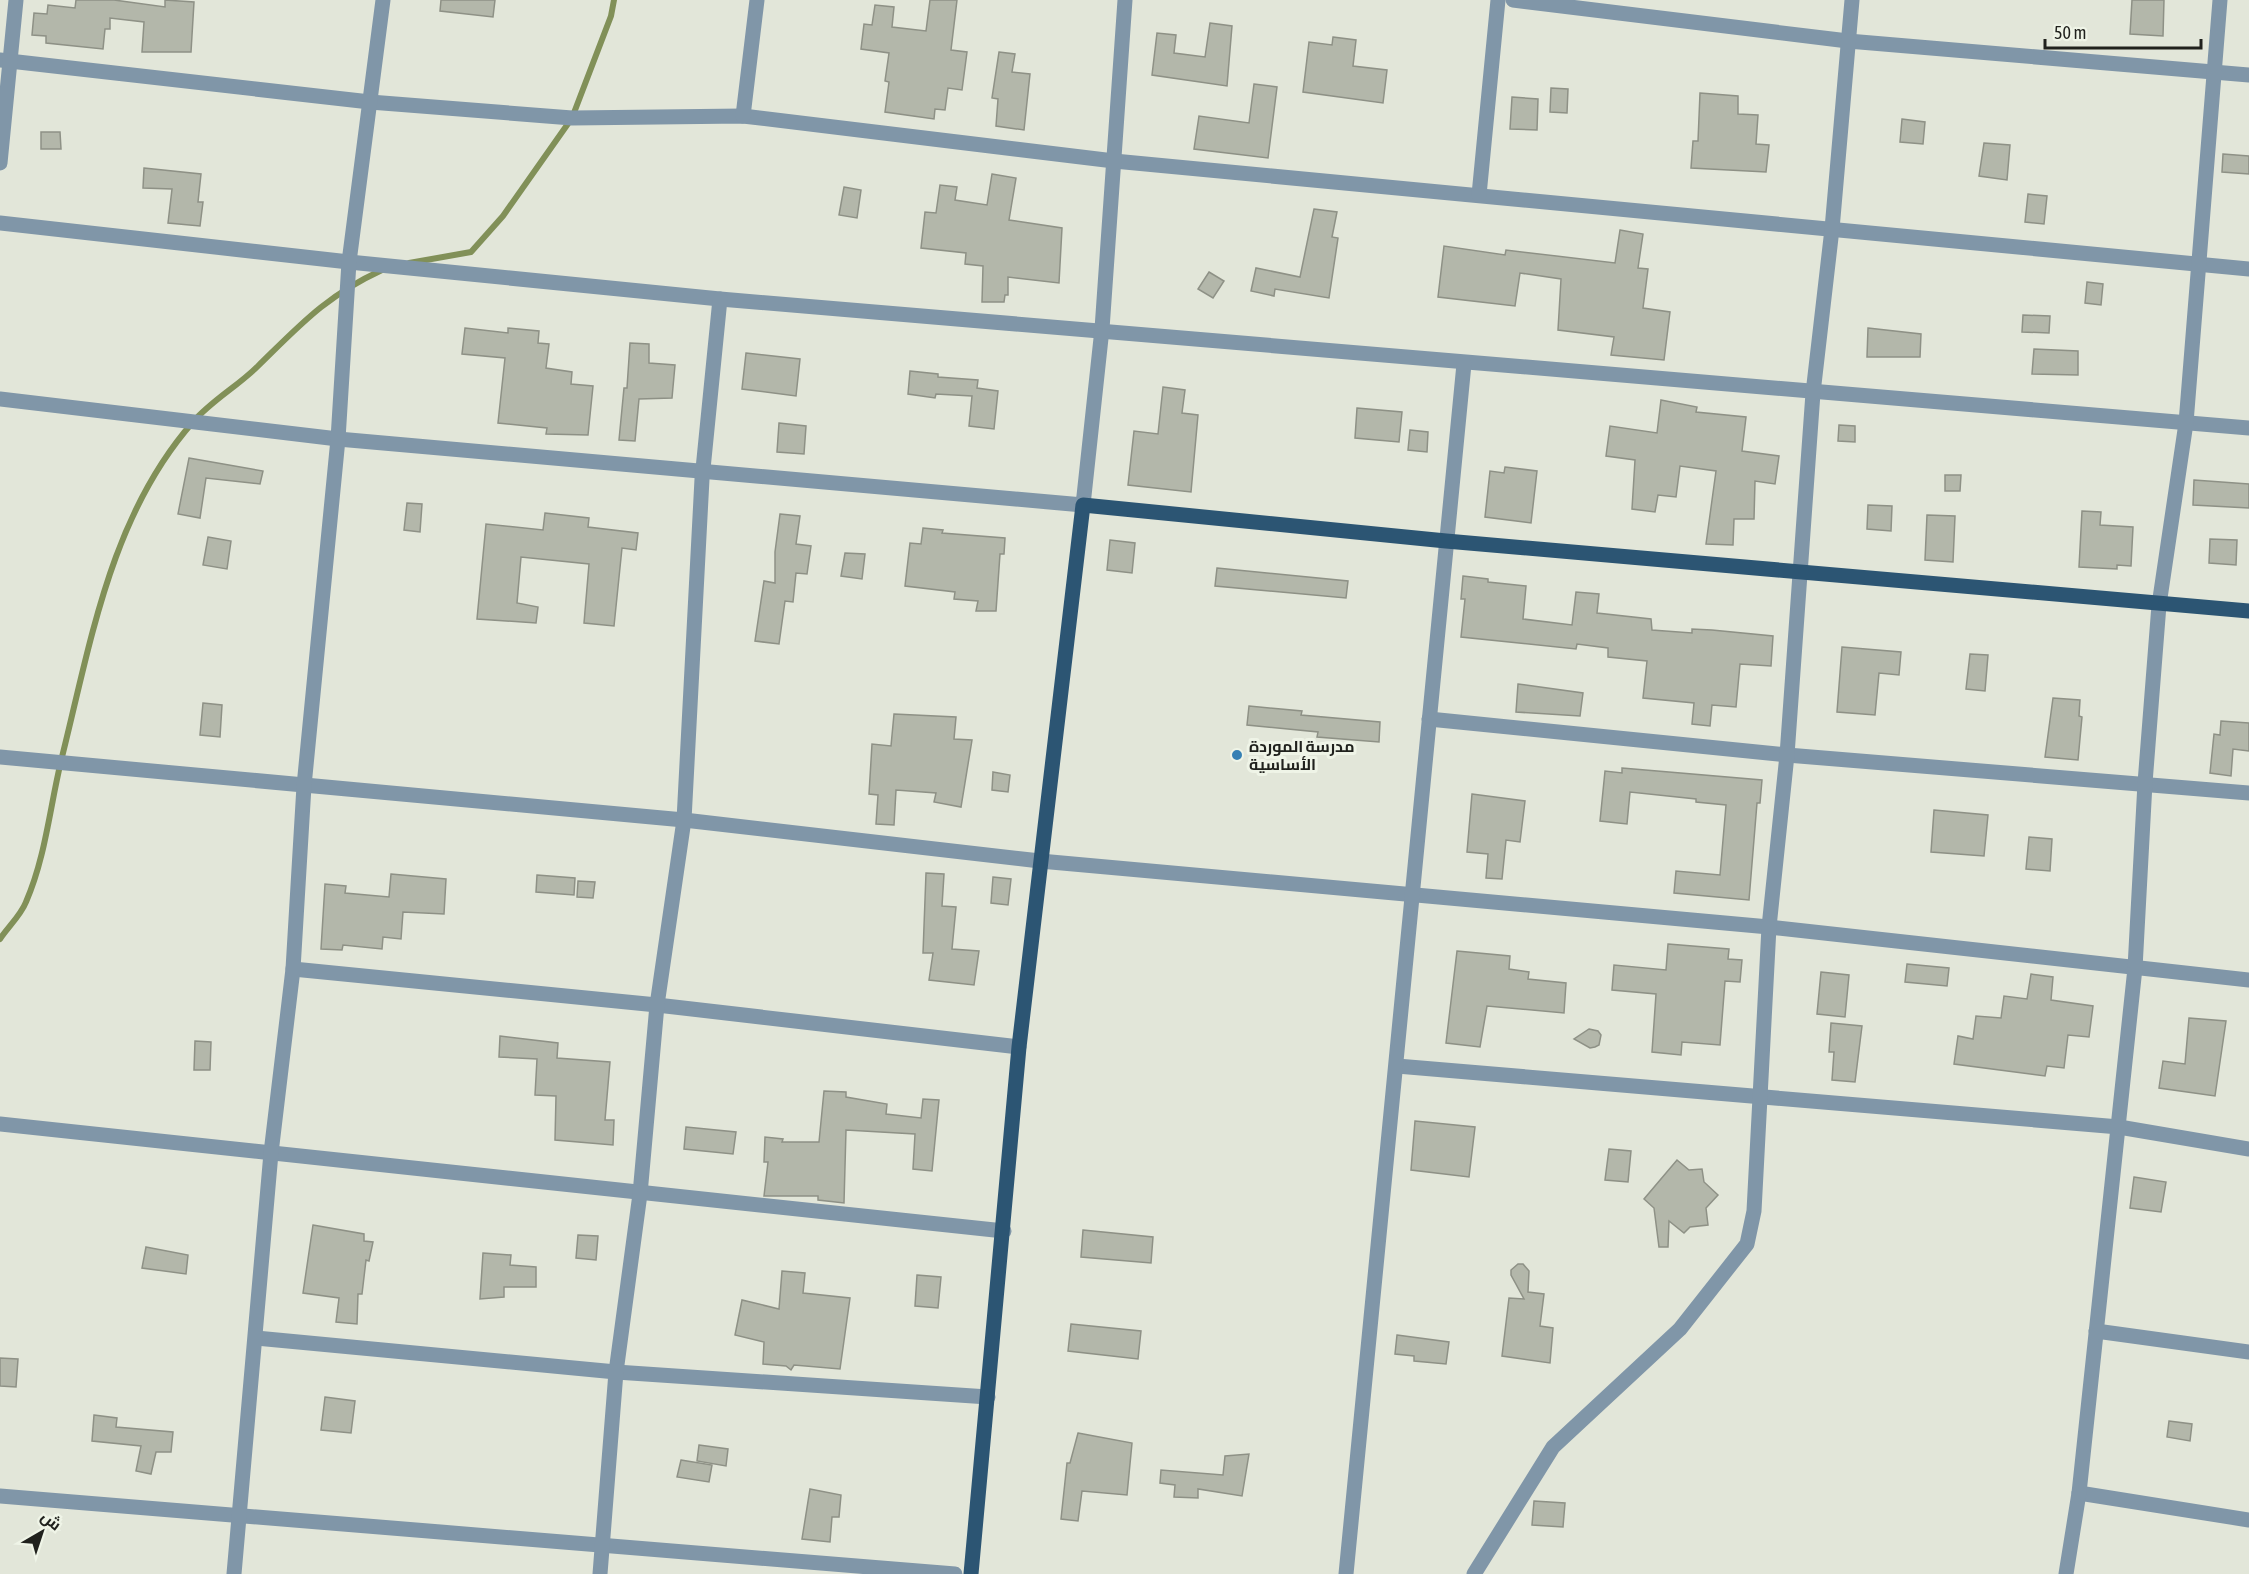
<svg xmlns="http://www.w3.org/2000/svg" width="2249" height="1574" font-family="'Asap Condensed',Cairo,sans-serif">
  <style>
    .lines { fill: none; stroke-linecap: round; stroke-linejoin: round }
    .stream { stroke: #819058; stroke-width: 6 }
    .building { fill: #b3b7aa; stroke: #8e9186; stroke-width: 1.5 }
    .minor { stroke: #8096a8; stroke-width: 15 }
    .major { stroke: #2c5573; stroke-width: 15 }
    .poi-dot { fill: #3680b4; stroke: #eff4e7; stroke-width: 2 }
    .labels { text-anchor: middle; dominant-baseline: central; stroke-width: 6; stroke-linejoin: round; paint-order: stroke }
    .poi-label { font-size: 16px; font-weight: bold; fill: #20211d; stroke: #eff4e7; text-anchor: start }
  </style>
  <rect width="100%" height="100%" fill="#e2e6d9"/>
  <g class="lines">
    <g class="stream">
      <path d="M409 263 471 252 503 216 572 118 611 16 614 0"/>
      <path d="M0 939C8 927 21 915 26 902 46 856 50 805 62 757 91 641 111 515 193 422 211 401 238 386 258 366 301 324 326 296 382 270"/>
    </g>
  </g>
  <g class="building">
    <path d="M76 0H114L165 7V0L194 2 191 52H142L144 22 110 18V29H105L103 49 46 43V36L32 35 34 13 47 14 48 5 75 8Z"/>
    <path d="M441 0H495L493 17 440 11Z"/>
    <path d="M930 0H957L951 50 967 52 962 90 948 88 945 110 935 109 934 119 885 112 889 82 885 81 889 53 861 49 864 24 872 25 875 5 894 7 892 27 926 31Z"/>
    <path d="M2132 0H2164L2163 36 2130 34Z"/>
    <path d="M1210 23 1232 26 1227 86 1152 75 1157 33 1176 35 1174 53 1205 57Z"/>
    <path d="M1333 37 1356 40 1353 66 1387 70 1383 103 1303 92 1309 42 1332 45Z"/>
    <path d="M999 52 1015 54 1012 72 1030 74 1024 130 996 126 998 99 992 98Z"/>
    <path d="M1254 84 1277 87 1268 158 1194 149 1199 116 1249 123Z"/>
    <path d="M1551 88 1568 89 1567 113 1550 112Z"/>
    <path d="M1700 93 1738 96V114L1758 115 1756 144 1769 145 1766 172 1691 168 1693 141H1698Z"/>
    <path d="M1512 97 1538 99 1537 130 1510 129Z"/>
    <path d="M1902 119 1925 122 1923 144 1900 142Z"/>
    <path d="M41 132H60L61 149H41Z"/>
    <path d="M1984 143 2010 145 2007 180 1979 176Z"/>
    <path d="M2223 154 2249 156V174L2222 172Z"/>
    <path d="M144 168 201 174 198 202H203L200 226 168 223 172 189 143 188Z"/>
    <path d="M992 174 1016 178 1009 220 1062 228 1059 283 1008 277V295H1005L1004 302H982L983 266 965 264 966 253 921 248 925 212 936 213 940 185 957 187 955 200 987 205Z"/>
    <path d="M844 187 861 190 857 218 839 215Z"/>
    <path d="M2028 194 2047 196 2044 224 2025 222Z"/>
    <path d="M1314 209 1337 212 1332 237 1338 238 1329 298 1275 289 1274 296 1251 291 1256 268 1300 277Z"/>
    <path d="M1620 230 1643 234 1638 268 1648 269 1643 308 1670 312 1664 360 1611 355 1614 337 1558 330 1561 279 1520 273 1515 306 1438 297 1444 246 1505 255 1506 250 1615 263Z"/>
    <path d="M1209 272 1224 281 1213 298 1198 289Z"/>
    <path d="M2087 282 2103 284 2101 305 2085 303Z"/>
    <path d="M2023 315 2050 316 2049 333 2022 332Z"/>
    <path d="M465 328 508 333V328L539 331 538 343 549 344 546 368 572 372 571 384 593 386 588 435 546 434 547 428 498 423 505 358 462 354Z"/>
    <path d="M1868 328 1921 334 1920 357H1867Z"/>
    <path d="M630 343 649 344V363L675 365 672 398 639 399 635 441 619 440 624 388H627Z"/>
    <path d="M2034 349 2078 351V375L2032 374Z"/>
    <path d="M746 353 800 359 796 396 742 389Z"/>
    <path d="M910 371 938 374V377L978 380 977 388 998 391 994 429 969 426 972 396 936 394 935 398 908 394Z"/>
    <path d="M1163 387 1185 390 1182 413 1198 415 1191 492 1128 485 1134 431 1158 434Z"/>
    <path d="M1661 400 1697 407 1696 412 1746 417 1742 451 1779 456 1775 484 1755 481 1754 519H1734L1733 545 1706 544 1716 471 1680 466 1676 497 1658 495 1655 512 1632 509 1635 460 1606 456 1610 426 1657 433Z"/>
    <path d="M1357 408 1402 412 1399 442 1355 438Z"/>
    <path d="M779 423 806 426 804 454 777 452Z"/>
    <path d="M1839 425 1855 426V442L1838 441Z"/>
    <path d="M1410 430 1428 432 1427 452 1408 450Z"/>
    <path d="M189 458 263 471 260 484 206 478 200 518 178 514Z"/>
    <path d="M1505 467 1537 471 1531 523 1485 517 1490 471 1504 473Z"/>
    <path d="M1945 475H1961L1960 491H1945Z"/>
    <path d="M2194 480 2249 484V508L2193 505Z"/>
    <path d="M407 503 422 504 420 532 404 530Z"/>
    <path d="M1868 505 1892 506 1891 531 1867 529Z"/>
    <path d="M2082 511 2101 512 2100 525 2133 527 2131 566 2117 565V569L2079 567Z"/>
    <path d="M545 513 589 518 588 527 638 533 636 550 622 548 614 626 584 623 589 564 521 557 517 603 538 607 536 623 477 619 486 524 543 530Z"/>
    <path d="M780 514 800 516 796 544 811 546 807 574 796 573 793 602 785 601 779 644 755 641 764 581 775 583V552Z"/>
    <path d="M1927 515 1955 516 1953 562 1925 560Z"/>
    <path d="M923 528 943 530 942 533 1005 538 1004 554H1000L996 611H976L978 601 954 599 955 592 905 586 910 543 921 544Z"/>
    <path d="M208 537 231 541 227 569 203 565Z"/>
    <path d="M2210 539 2237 540 2236 565 2209 563Z"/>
    <path d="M1110 540 1135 543 1132 573 1107 570Z"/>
    <path d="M845 553 865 554 862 579 841 576Z"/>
    <path d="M1217 568 1348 581 1346 598 1215 586Z"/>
    <path d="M1463 576 1488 579V582L1526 586 1523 619 1572 625 1576 592 1599 594 1597 613 1651 619 1652 630 1692 633V629L1712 630 1773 636 1771 666 1740 664 1736 707 1712 705 1710 726 1692 724 1694 703 1643 698 1647 661 1608 657V648L1577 644 1576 649 1461 637 1465 599H1461Z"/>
    <path d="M1842 647 1901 652 1899 675 1879 673 1875 715 1837 712Z"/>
    <path d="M1970 654 1988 655 1985 691 1966 689Z"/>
    <path d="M1518 684 1583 693 1580 716 1516 712Z"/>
    <path d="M2053 698 2080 700 2079 716 2082 717 2078 760 2045 757Z"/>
    <path d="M203 703 222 705 220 737 200 735Z"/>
    <path d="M1249 706 1302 711 1301 715 1380 722 1379 742 1317 737 1318 732 1247 725Z"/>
    <path d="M894 714 956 717 954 739 972 740 961 807 934 802 936 793 896 790 894 825 876 824 878 795 869 794 872 744 891 746Z"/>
    <path d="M2221 721 2249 723V751L2233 749 2231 776 2210 773 2214 734 2220 735Z"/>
    <path d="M1622 768 1762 780 1760 803H1757L1749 900 1674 893 1676 871 1720 875 1726 805 1696 802V799L1630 792 1627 824 1600 821 1605 771 1622 773Z"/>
    <path d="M993 772 1010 775 1008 792 992 790Z"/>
    <path d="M1472 794 1525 801 1520 842 1506 840 1502 879 1486 878 1488 854 1467 852Z"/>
    <path d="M1934 810 1988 815 1984 856 1931 852Z"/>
    <path d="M2029 837 2052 839 2050 871 2026 869Z"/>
    <path d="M926 873 944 874 942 906 956 907 952 949 979 951 974 985 929 980 933 953H923Z"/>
    <path d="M391 874 446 879 444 914 403 912 401 939 383 937 382 949 343 945 342 950 321 949 325 884 346 886 345 893 389 897Z"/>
    <path d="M537 875 575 878 574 895 536 892Z"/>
    <path d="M993 877 1011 879 1008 905 991 903Z"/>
    <path d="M578 881 595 882 593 898 577 897Z"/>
    <path d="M1668 944 1729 949 1728 959 1742 960 1740 982 1725 981 1720 1045 1682 1042 1681 1055 1652 1052 1656 994 1612 990 1614 965 1666 970Z"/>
    <path d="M1457 951 1510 956 1509 969 1529 972 1528 979 1566 983 1564 1013 1487 1006 1480 1047 1446 1043Z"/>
    <path d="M1907 964 1949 968 1947 986 1905 982Z"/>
    <path d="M1821 972 1849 975 1845 1017 1817 1014Z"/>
    <path d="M2031 974 2053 977 2051 1000 2093 1006 2089 1037 2068 1035 2064 1068 2047 1066 2045 1076 1954 1064 1958 1036 1973 1039 1976 1016 2001 1018 2004 996 2027 999Z"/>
    <path d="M2189 1018 2226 1021 2215 1096 2159 1088 2163 1061 2185 1064Z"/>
    <path d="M1831 1023 1862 1026 1855 1082 1832 1080 1834 1052H1829Z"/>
    <path d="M1589 1029 1598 1031 1601 1035 1599 1045 1595 1047 1590 1048 1574 1039Z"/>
    <path d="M500 1036 558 1043 557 1058 610 1062 605 1120H614L613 1145 555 1140 556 1096 535 1095 537 1059 499 1057Z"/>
    <path d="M195 1041 211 1042 210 1070H194Z"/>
    <path d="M824 1091 846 1092V1097L887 1104 886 1114 921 1118 923 1099 939 1100 932 1171 913 1169 915 1134 846 1130 844 1203 818 1200V1196H764L768 1162H764L765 1137 783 1139 782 1142H819Z"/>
    <path d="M1415 1121 1475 1127 1469 1177 1411 1170Z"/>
    <path d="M686 1127 736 1132 733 1154 684 1149Z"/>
    <path d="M1609 1149 1631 1151 1628 1182 1605 1180Z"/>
    <path d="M1677 1160 1689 1170 1702 1169 1704 1182 1718 1195 1706 1208 1708 1225 1690 1227 1684 1233 1669 1221 1668 1247H1659L1654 1208 1644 1199Z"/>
    <path d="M2134 1177 2166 1182 2161 1212 2130 1208Z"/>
    <path d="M313 1225 364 1234V1241L373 1242 369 1261 366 1260 362 1294H358L357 1324 336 1322 339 1298 303 1293Z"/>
    <path d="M1083 1230 1153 1237 1151 1263 1081 1257Z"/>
    <path d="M578 1235 598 1236 596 1260 576 1258Z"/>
    <path d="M146 1247 188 1255 186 1274 142 1268Z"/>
    <path d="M483 1253 511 1255 510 1265 536 1267V1287H504V1297L480 1299Z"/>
    <path d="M1518 1264H1523L1529 1271 1528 1292 1544 1294 1540 1326 1553 1328 1550 1363 1502 1356 1509 1298 1524 1299 1511 1275V1270Z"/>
    <path d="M782 1271 805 1273 803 1293 850 1298 840 1369 794 1365 791 1370 786 1366 763 1364 764 1342 735 1335 742 1300 779 1309Z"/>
    <path d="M917 1275 941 1277 938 1308 915 1306Z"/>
    <path d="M1071 1324 1141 1331 1138 1359 1068 1351Z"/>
    <path d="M1397 1335 1449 1342 1446 1364 1414 1361V1356L1395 1354Z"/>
    <path d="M0 1358 18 1359 16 1387 0 1386Z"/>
    <path d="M325 1397 355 1401 351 1433 321 1430Z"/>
    <path d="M94 1415 117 1418 116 1427 173 1432 171 1452H156L151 1474 136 1471 141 1446 92 1441Z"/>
    <path d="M2169 1421 2192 1424 2190 1441 2167 1437Z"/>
    <path d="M1078 1433 1132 1443 1127 1495 1082 1491 1078 1521 1061 1519 1067 1463H1070Z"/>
    <path d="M699 1445 728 1449 726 1466 697 1461Z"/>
    <path d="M1249 1454 1242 1496 1198 1489V1498L1174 1497 1175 1485 1160 1483 1161 1470 1223 1475 1225 1456Z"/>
    <path d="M681 1460 712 1465 709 1482 677 1477Z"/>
    <path d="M810 1489 841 1495 839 1517H832L830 1542 802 1539Z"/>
    <path d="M1534 1501 1565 1503 1563 1527 1532 1525Z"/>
  </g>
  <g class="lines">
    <g class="minor">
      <path d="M1513 0 1848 41 2249 75"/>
      <path d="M0 60 370 102 572 118 743 116 1114 161 2249 269"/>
      <path d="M743 116 757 0"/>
      <path d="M0 163 16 0"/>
      <path d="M1479 195 1498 0"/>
      <path d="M0 223 349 262 720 299 2249 428"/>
      <path d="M0 399 338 439 1083 505 1102 329 1125 0"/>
      <path d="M1429 719 1787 755 2249 793"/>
      <path d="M0 757 684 820 1040 861 1769 927 2249 980"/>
      <path d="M293 969 657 1005 1019 1047"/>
      <path d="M1397 1066 2119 1127 2249 1149"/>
      <path d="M0 1124 1004 1231"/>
      <path d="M2096 1331 2249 1352"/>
      <path d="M256 1338 616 1372 988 1397"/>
      <path d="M2079 1493 2249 1520"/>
      <path d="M0 1496 955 1574"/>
      <path d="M234 1574 271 1153 293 969 304 786 338 439 349 262 383 0"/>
      <path d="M600 1574 616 1372 640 1194 657 1005 684 820 702 479 720 299"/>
      <path d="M1346 1574 1464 364"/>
      <path d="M1474 1574 1553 1447 1680 1329 1747 1244 1754 1211 1769 927 1787 755 1813 393 1832 229 1852 0"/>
      <path d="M2066 1574 2079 1493 2135 968 2145 783 2159 605 2186 423 2220 0"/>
    </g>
    <path class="major" d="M971 1574 1019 1047 1083 505 1446 541 2249 611"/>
  </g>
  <circle class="poi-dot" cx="1237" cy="755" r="6"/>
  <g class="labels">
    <g class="poi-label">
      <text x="1249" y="746">مدرسة الموردة<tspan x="1249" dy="18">الأساسية</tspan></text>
    </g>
  </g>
  <g transform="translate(42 1532) rotate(39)" stroke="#eff4e7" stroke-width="4.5" paint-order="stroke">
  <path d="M0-4.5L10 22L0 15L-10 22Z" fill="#20211d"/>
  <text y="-9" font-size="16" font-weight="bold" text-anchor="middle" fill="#20211d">ش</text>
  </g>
  <path d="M2045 39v9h156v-9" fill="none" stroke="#20211d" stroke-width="3"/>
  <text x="2054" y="39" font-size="18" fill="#20211d" stroke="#eff4e7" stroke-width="4.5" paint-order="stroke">50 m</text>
</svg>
